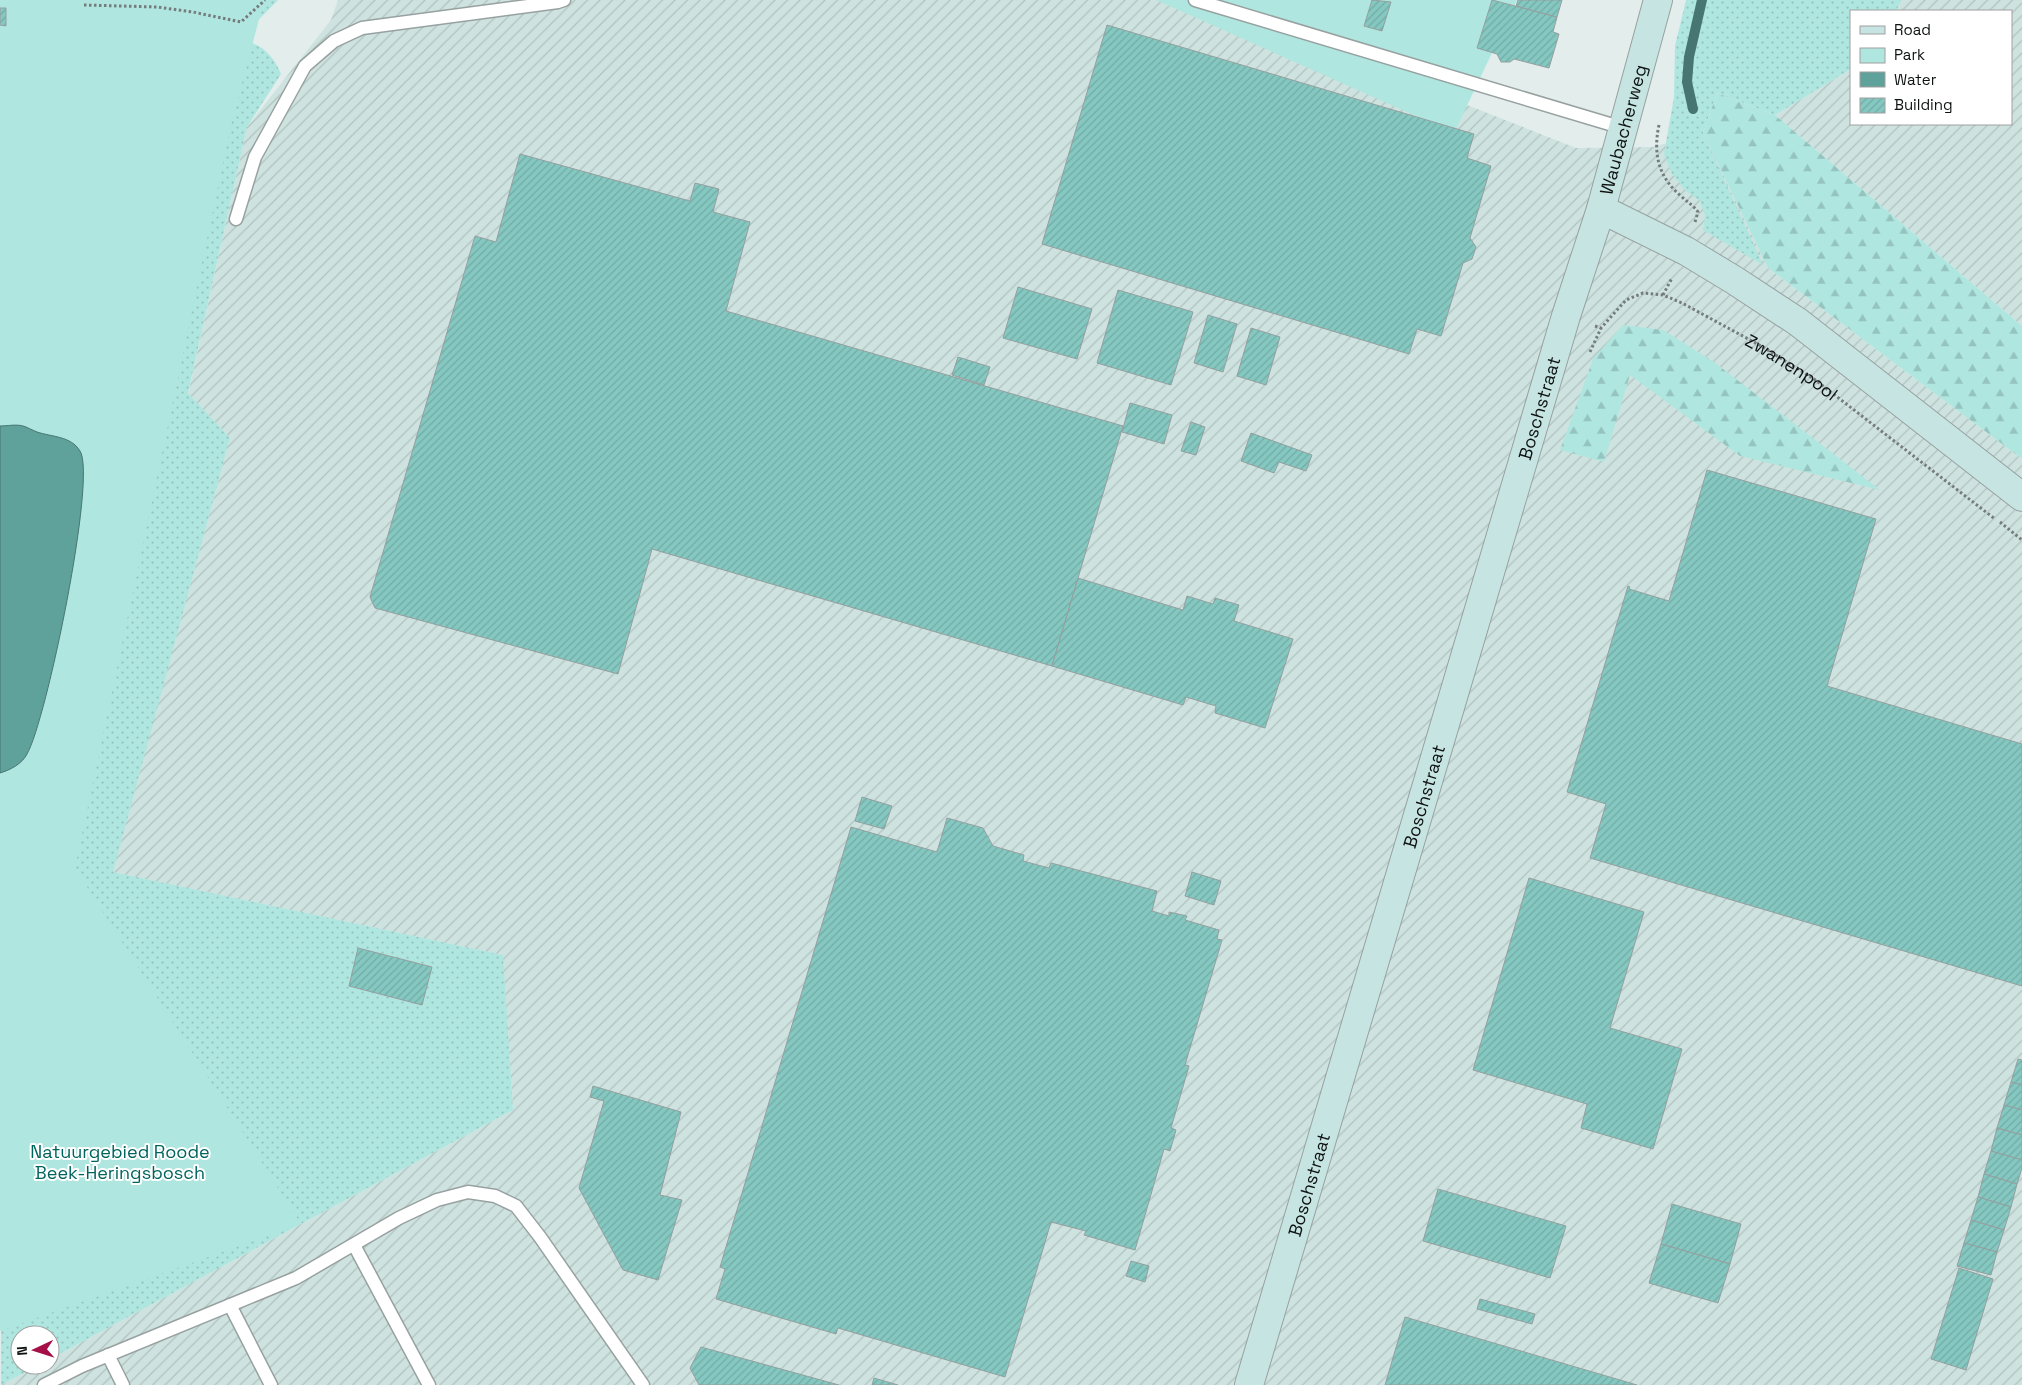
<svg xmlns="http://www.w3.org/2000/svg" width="2022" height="1385" font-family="'Space Grotesk',sans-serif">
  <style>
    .industrial { fill: url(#industrial-furrows) }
    .grass { fill: url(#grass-dots) }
    .forest { fill: url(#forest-firs) }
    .park { fill: #afe6e0 }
    .water { fill: #5fa19b; stroke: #477672 }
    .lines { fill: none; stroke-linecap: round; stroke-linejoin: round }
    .stream { stroke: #477672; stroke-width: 10 }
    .building { fill: url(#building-hatch); stroke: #959f9e }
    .lane-casing { stroke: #97a1a0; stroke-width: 15 }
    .secondary-casing { stroke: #97a1a0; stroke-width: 30 }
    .path { stroke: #757c7c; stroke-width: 3; stroke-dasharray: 2.5 2.5; stroke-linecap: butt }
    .lane { stroke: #fff; stroke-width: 12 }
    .secondary { stroke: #c6e5e2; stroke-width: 28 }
    .labels { text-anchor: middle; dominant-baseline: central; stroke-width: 4; stroke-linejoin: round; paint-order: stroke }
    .street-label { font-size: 18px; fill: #0e1212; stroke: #fff }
    .park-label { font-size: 18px; fill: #00645e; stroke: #fff }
  </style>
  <defs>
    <pattern id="industrial-furrows" width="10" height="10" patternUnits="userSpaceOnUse" patternTransform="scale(1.25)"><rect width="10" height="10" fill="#cee3e0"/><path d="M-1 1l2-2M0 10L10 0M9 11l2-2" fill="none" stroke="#b0c2bf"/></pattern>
    <pattern id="grass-dots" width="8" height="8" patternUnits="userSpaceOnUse" patternTransform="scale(1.25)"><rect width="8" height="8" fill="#afe6e0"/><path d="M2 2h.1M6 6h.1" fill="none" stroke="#95c4bf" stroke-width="1.8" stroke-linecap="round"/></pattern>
    <pattern id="forest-firs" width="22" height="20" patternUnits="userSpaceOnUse" patternTransform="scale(1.25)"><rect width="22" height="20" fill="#afe6e0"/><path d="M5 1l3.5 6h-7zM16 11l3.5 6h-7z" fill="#95c4bf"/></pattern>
    <pattern id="building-hatch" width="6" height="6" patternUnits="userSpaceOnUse" patternTransform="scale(1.25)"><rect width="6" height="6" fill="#85c8c1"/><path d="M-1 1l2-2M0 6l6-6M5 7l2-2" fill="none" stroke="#72aba5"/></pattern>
  </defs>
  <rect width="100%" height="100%" fill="#e2edec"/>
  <g class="industrial">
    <path d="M338 0H1200L1576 148 1653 147 1703 133 1768 268 2022 459V1385H1L39 1365H50V1359L513 1110 502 955 112 872 230 438 188 394 247 127 331 20Z"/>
    <path d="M1902 0H2022V326L1775 115 1851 69V124H2011V11H1896Z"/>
  </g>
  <g class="grass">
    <path d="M0 0H278L238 41C259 40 274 56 281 74L247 127 188 393 230 438 113 872 503 955 513 1110 50 1359V1335H20V1365H39L1 1385Z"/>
    <path d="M1686 0H1902L1896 11H1851V69L1775 115 1717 93 1703 133 1763 265 1703 230 1705 216 1700 201 1685 190 1672 174 1664 154 1674 97 1675 46Z"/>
  </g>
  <g class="forest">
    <path d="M1717 93 1775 115 2022 326V459L1768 268 1703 133Z"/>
    <path d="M1623 325 1663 330 1714 362 1880 490 1740 456 1630 375 1604 462 1560 450 1593 359Z"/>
  </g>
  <g class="park">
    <path d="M0 0H264L231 125 75 868 301 1224 0 1331Z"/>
    <path d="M1156 0H1517L1454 133Z"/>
  </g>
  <path class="water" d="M0 426C7 426 16 424 23 426 27 427 32 430 37 432 52 437 71 436 80 451 97 477 46 722 27 754 22 764 10 770 0 773Z"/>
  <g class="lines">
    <path class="stream" d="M1693 109 1687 82 1689 57 1702 0"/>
  </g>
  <g class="building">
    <path d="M1372 0 1391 2 1382 31 1364 26Z"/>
    <path d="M1492 0 1557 17 1553 32 1559 34 1549 68 1514 59 1510 62H1501L1497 54 1477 48Z"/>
    <path d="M1518 0H1562L1557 17 1516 6Z"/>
    <path d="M0 8H6V26L0 25Z"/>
    <path d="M1107 25 1474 134 1467 158 1491 166 1470 238 1476 247 1472 259 1463 263 1441 336 1417 329 1409 354 1042 244Z"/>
    <path d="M520 154 690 201 695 183 719 189 713 212 750 222 726 311 1123 426 1052 666 652 549 618 674 375 608 370 597 475 236 496 242Z"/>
    <path d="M1018 287 1092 309 1077 359 1003 338Z"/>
    <path d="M1118 290 1193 312 1171 385 1097 363Z"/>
    <path d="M1208 315 1237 324 1223 372 1194 363Z"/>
    <path d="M1251 328 1280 337 1266 385 1237 376Z"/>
    <path d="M958 357 990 367 984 385 952 375Z"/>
    <path d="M1130 403 1172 415 1164 444 1122 432Z"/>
    <path d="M1191 422 1205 427 1196 455 1181 451Z"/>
    <path d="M1251 433 1312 455 1306 471 1279 462 1274 473 1241 461Z"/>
    <path d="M1707 470 1876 519 1827 686 2022 744V986L1590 858 1606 804 1567 792 1628 586 1630 587 1629 589 1669 601Z"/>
    <path d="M1078 578 1183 610 1187 596 1213 604 1215 598 1239 605 1234 621 1293 639 1265 728 1215 713 1216 706 1186 697 1183 705 1052 666Z"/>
    <path d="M862 797 892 806 884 829 855 821Z"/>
    <path d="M947 818 983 828 993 846 1024 855 1023 861 1049 868 1051 863 1157 891 1152 911 1169 916V912L1187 916 1185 920 1219 930 1217 939 1222 940 1185 1065 1189 1066 1171 1128 1176 1130 1170 1151 1164 1149 1135 1250 1084 1235 1086 1231 1051 1222 1005 1377 838 1328 836 1334 716 1299 725 1269 720 1267 851 827 937 852Z"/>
    <path d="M1192 872 1221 881 1214 905 1185 896Z"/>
    <path d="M1529 878 1644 912 1610 1028 1682 1049 1653 1149 1581 1128 1587 1104 1473 1070Z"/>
    <path d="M358 948 432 967 422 1005 349 986Z"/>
    <path d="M2018 1059 2022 1060V1085L2011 1082Z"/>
    <path d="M2011 1082 2022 1085V1110L2004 1105Z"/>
    <path d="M593 1086 681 1112 660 1195 682 1200 658 1280 623 1270 579 1188 604 1101 590 1097Z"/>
    <path d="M2004 1105 2022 1110V1135L1997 1128Z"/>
    <path d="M1997 1128 2022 1135V1160L1991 1151Z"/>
    <path d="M1991 1151 2022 1160V1168L2017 1184 1984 1174Z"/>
    <path d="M1984 1174 2017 1184 2011 1207 1978 1197Z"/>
    <path d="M1438 1189 1566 1226 1550 1278 1423 1241Z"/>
    <path d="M1978 1197 2011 1207 2004 1230 1971 1220Z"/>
    <path d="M1672 1204 1741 1224 1730 1264 1661 1244Z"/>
    <path d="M1971 1220 2004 1230 1997 1252 1964 1243Z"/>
    <path d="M1964 1243 1997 1252 1991 1275 1957 1266Z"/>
    <path d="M1661 1244 1730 1264 1718 1303 1649 1283Z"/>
    <path d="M1131 1261 1149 1266 1145 1282 1126 1276Z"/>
    <path d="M1959 1268 1993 1279 1966 1370 1931 1359Z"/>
    <path d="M1480 1299 1535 1314 1532 1324 1477 1309Z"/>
    <path d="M1405 1317 1637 1385H1385Z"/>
    <path d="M701 1347 839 1385H699L690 1368Z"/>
    <path d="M874 1378 898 1385H872Z"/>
  </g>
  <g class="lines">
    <defs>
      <g id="lane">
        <path d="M1195 0 1623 128"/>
        <path d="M236 219 255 157 305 66 334 41 362 28 558 2 564 0"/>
        <path d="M354 1245 429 1385"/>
        <path d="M230 1305 271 1385"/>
        <path d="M108 1355 123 1385"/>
        <path d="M44 1385 82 1366 296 1278 399 1218 437 1200 468 1192 495 1196 516 1206 540 1237 643 1385"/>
      </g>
      <g id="secondary">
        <path d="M1601 209 1686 251 1734 280 1798 322 2022 497"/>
        <path id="s2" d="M1249 1385 1566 316 1601 209 1658 0"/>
      </g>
    </defs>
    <use href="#lane" class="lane-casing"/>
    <use href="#secondary" class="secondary-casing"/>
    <g class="path">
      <path d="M84 5 157 7 193 12 241 22 265 0"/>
      <path d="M1659 125C1653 153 1658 177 1681 196 1687 202 1693 205 1698 212L1695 222"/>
      <path d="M1663 295 1672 278"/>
      <path id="s1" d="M1595 326 1601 328 1626 300 1643 293 1663 295 1682 303 1763 347 1814 379 1995 519"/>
      <path d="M1590 352 1601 328"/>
      <path d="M2000 522 2022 540"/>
    </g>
    <use href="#lane" class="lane"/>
    <use href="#secondary" class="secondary"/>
  </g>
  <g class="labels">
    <g class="street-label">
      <text stroke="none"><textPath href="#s2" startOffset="1310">Waubacherweg</textPath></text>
      <text stroke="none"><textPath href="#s1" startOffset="230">Zwanenpool</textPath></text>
      <text stroke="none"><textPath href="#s2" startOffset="1019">Boschstraat</textPath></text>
      <text stroke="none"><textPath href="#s2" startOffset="614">Boschstraat</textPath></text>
      <text stroke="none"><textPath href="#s2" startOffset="209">Boschstraat</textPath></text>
    </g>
    <g class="park-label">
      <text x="120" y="1151">Natuurgebied Roode<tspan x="120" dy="21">Beek-Heringsbosch</tspan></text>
    </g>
  </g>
  <rect x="1850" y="10" width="162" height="115" fill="#ffffff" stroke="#9fa0a0"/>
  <rect x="1860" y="26" width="25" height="8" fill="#c6e5e2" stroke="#9fa0a0"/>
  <text x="1894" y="35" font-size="15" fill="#0e1212">Road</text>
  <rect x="1860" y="48" width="25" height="15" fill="#afe6e0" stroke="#9fa0a0"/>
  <text x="1894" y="60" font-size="15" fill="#0e1212">Park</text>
  <rect x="1860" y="72" width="25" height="15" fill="#5fa19b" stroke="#9fa0a0"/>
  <text x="1894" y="85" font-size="15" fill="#0e1212">Water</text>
  <rect x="1860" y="98" width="25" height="15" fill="url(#building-hatch)" stroke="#9fa0a0"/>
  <text x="1894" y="110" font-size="15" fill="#0e1212">Building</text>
  <g transform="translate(35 1350) rotate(266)"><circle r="24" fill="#ffffff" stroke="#9fa0a0"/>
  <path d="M0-4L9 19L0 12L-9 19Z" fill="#a50e47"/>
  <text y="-8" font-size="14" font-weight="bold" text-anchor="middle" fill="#0e1212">N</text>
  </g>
</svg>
